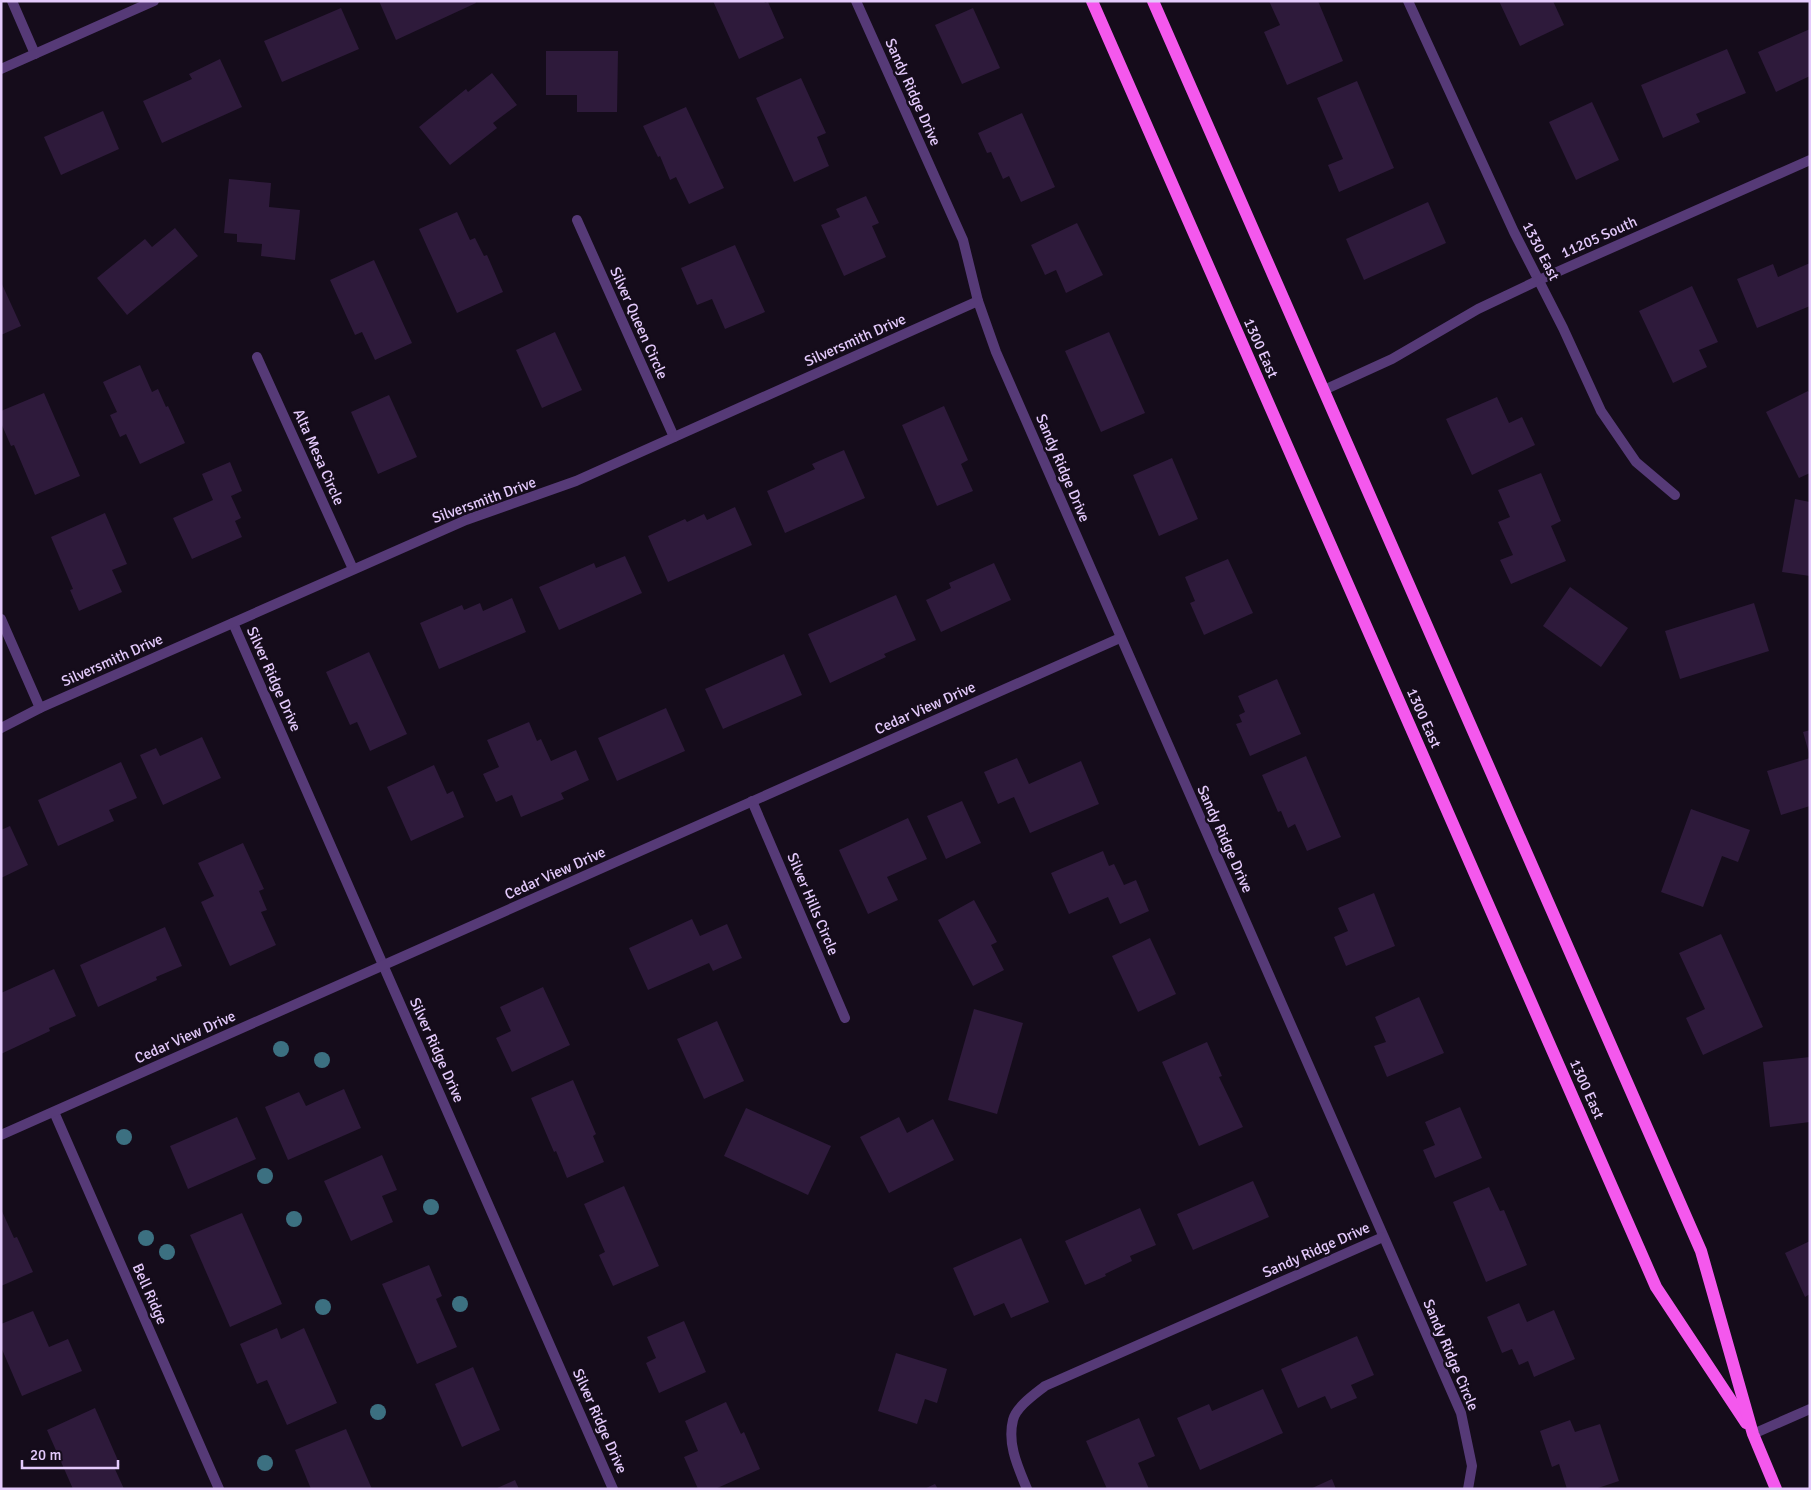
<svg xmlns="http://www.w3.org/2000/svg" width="1811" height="1490" font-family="Signika,sans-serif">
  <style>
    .building { fill: #2e1a3b }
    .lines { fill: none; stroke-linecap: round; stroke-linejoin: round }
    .minor { stroke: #563a77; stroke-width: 10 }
    .primary { stroke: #f458ed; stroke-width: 12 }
    .tree { fill: #3c7081 }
    .labels { text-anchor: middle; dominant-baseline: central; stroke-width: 5; stroke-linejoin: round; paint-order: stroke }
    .street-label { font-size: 15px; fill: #e4cafc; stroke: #150c1b }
  </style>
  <rect width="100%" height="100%" fill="#150c1b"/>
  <g class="building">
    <path d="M379 1H475L476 3 396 40Z"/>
    <path d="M713 1H764L765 3 768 2 784 38 739 59Z"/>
    <path d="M1269 1H1318L1343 61 1287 85 1264 32 1280 25Z"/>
    <path d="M1499 1H1553L1564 25 1520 46Z"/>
    <path d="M341 8 359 49 282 82 264 41Z"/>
    <path d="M973 8 1000 68 962 84 935 25Z"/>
    <path d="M1810 29V76L1776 92 1758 52Z"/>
    <path d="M1727 49 1746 93 1696 114 1700 122 1663 138 1641 85Z"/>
    <path d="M546 51H618L617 112H577V95H546Z"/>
    <path d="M220 59 242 107 162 143 143 101 192 79 189 74Z"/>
    <path d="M492 73 517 105 493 123 497 128 450 165 419 127 466 89 468 92Z"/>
    <path d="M801 78 826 133 817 137 829 166 794 182 756 98Z"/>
    <path d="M1357 81 1394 168 1339 192 1328 165 1343 159 1317 98Z"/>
    <path d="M1592 102 1619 160 1576 180 1549 122Z"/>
    <path d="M686 107 724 188 689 204 676 177 670 180 660 156 658 157 643 126Z"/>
    <path d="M103 111 119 149 61 175 44 137Z"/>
    <path d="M1022 113 1055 187 1021 202 1009 176 1003 179 991 152 987 153 978 133Z"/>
    <path d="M229 179 271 183 269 207 300 210 295 260 261 256 262 244 237 242V234L224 233Z"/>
    <path d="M866 196 879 223 872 226 886 257 844 276 821 225 840 217 836 209Z"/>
    <path d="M1428 202 1446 243 1364 280 1346 239Z"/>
    <path d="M457 212 470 240 475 238 484 256 487 255 503 292 457 313 419 229Z"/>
    <path d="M1077 223 1103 275 1066 293 1056 270 1045 275 1031 245Z"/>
    <path d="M175 228 198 256 127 315 97 278 145 239 152 247Z"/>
    <path d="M735 245 765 312 725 329 712 299 697 305 681 268Z"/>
    <path d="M374 260 412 343 375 360 362 332 355 335 330 280Z"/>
    <path d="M1810 263V306L1757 328 1737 279 1773 264 1778 277Z"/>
    <path d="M1 282 21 326 1 335Z"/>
    <path d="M1692 286 1718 342 1699 350 1707 367 1673 383 1639 311Z"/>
    <path d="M555 332 582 390 542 408 516 350Z"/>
    <path d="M1109 332 1145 413 1101 432 1065 351Z"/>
    <path d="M140 365 152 392 158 389 166 407 168 406 185 443 140 464 126 434 120 437 110 415 117 412 103 382Z"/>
    <path d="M1808 391 1810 394V473L1799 478 1766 412Z"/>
    <path d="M44 393 80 476 35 495 14 445 11 446 1 423V411Z"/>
    <path d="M389 395 417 457 378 474 351 412Z"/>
    <path d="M1497 397 1509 423 1522 417 1535 445 1472 475 1446 419Z"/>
    <path d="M944 406 968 460 961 464 973 491 937 506 902 425Z"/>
    <path d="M844 450 865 498 785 533 767 491 815 469 812 464Z"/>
    <path d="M1172 458 1198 519 1159 536 1133 475Z"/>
    <path d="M230 462 242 491 231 496 241 518 235 521 242 537 192 559 173 518 213 500 202 474Z"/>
    <path d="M1541 473 1561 521 1551 526 1566 561 1511 584 1500 560 1513 555 1498 522 1510 517 1498 490Z"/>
    <path d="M1795 499 1810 502V576L1782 572Z"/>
    <path d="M735 507 752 545 668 582 648 536 685 519 687 522 704 514 707 520Z"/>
    <path d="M105 513 127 564 112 570 122 592 79 611 70 590 73 589 51 537Z"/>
    <path d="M625 556 642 593 559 630 539 587 594 563 596 568Z"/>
    <path d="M1228 559 1253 613 1204 635 1190 603 1195 601 1185 577Z"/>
    <path d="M994 563 1011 600 941 632 926 600 951 588 949 583Z"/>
    <path d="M1570 587 1628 628 1601 667 1543 626Z"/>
    <path d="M896 595 916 640 884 654 886 657 830 683 808 634Z"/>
    <path d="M512 598 526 632 439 669 420 623 462 605 464 610 480 603 483 611Z"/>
    <path d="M1754 603 1769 651 1680 679 1665 631Z"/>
    <path d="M369 652 407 734 370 751 357 722 350 725 326 672Z"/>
    <path d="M784 654 802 695 723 729 705 689Z"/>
    <path d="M1277 679 1301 734 1250 756 1236 724 1242 722 1239 715 1245 712 1238 696Z"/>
    <path d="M666 708 685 751 617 781 598 738Z"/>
    <path d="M529 722 537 741 541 739 551 761 576 750 589 780 561 793 564 799 521 817 512 795 496 802 483 774 499 767 487 740Z"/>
    <path d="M1810 730V753H1809L1803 732Z"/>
    <path d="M202 737 221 778 163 805 140 755 156 748 160 756Z"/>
    <path d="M1306 756 1341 837 1307 851 1295 824 1288 828 1281 811 1278 812 1262 775Z"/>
    <path d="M1017 758 1029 784 1081 761 1099 804 1030 833 1014 797 998 804 984 772Z"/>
    <path d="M1810 758V806L1781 815 1767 771Z"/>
    <path d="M121 762 137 798 109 810 114 821 58 846 38 800Z"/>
    <path d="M434 765 447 794 453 791 464 817 411 841 387 787Z"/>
    <path d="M962 801 981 843 946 859 927 816Z"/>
    <path d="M1691 809 1750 830 1738 862 1722 856 1703 907 1661 892Z"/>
    <path d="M908 818 927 859 887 877 898 900 868 914 839 850Z"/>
    <path d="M10 826 28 865 1 878V830Z"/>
    <path d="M243 843 264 889 259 891 267 910 261 912 276 945 230 966 201 902 214 896 198 863Z"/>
    <path d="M1103 851 1109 866 1114 864 1124 885 1136 880 1149 911 1120 924 1108 897 1069 914 1051 873Z"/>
    <path d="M1374 893 1395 946 1346 966 1334 937 1348 931 1338 908Z"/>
    <path d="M974 900 997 942 991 945 1004 970 973 986 938 920Z"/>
    <path d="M692 919 700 936 727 924 742 958 713 971 709 963 648 990 629 948Z"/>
    <path d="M165 927 182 966 156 977 157 980 98 1007 80 965Z"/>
    <path d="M1721 934 1763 1027 1703 1055 1686 1018 1705 1009 1679 953Z"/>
    <path d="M1150 938 1176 994 1138 1012 1112 956Z"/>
    <path d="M54 969 76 1016 49 1028 50 1031 1 1054V993Z"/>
    <path d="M543 987 570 1045 512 1072 496 1038 511 1031 500 1007Z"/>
    <path d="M1419 997 1444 1053 1387 1077 1374 1046 1386 1042 1375 1017Z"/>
    <path d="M974 1009 1023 1023 997 1114 948 1100Z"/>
    <path d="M717 1021 744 1081 704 1099 677 1039Z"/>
    <path d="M1207 1042 1222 1076 1219 1077 1243 1127 1199 1146 1162 1062Z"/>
    <path d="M1810 1057V1122L1770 1127 1763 1062Z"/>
    <path d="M573 1080 596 1134 593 1136 604 1162 567 1178 556 1151 554 1152 531 1098Z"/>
    <path d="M344 1089 361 1128 288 1160 265 1107 299 1092 306 1106Z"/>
    <path d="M1460 1107 1482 1158 1435 1178 1423 1150 1435 1145 1425 1122Z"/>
    <path d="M746 1108 831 1146 808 1195 724 1156Z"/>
    <path d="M237 1117 256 1159 188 1189 170 1146Z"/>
    <path d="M899 1117 907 1133 933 1119 954 1160 889 1193 860 1137Z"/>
    <path d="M382 1155 397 1190 382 1196 393 1222 351 1241 324 1181Z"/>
    <path d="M1253 1181 1269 1217 1193 1250 1177 1214Z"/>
    <path d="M624 1186 659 1266 613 1286 599 1255 605 1252 584 1204Z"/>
    <path d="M1489 1187 1500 1211 1504 1210 1527 1265 1486 1282 1453 1202Z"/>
    <path d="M1140 1208 1156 1245 1130 1256 1132 1261 1105 1274 1106 1276 1085 1285 1065 1241Z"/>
    <path d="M1 1209 14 1238 17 1237 33 1272 1 1286Z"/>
    <path d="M242 1213 282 1304 230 1327 190 1235Z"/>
    <path d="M1021 1238 1049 1302 1011 1318 1004 1303 974 1316 953 1268Z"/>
    <path d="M1810 1241V1294L1805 1297 1785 1253Z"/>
    <path d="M429 1265 442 1296 436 1299 457 1347 417 1364 382 1284Z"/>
    <path d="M1519 1303 1527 1322 1554 1310 1575 1359 1534 1377 1528 1361 1519 1365 1512 1349 1502 1353 1487 1317Z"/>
    <path d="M33 1311 49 1347 68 1339 82 1371 22 1396 1 1347V1324Z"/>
    <path d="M684 1321 706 1372 659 1393 646 1363 656 1358 647 1337Z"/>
    <path d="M277 1328 281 1339 304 1328 337 1403 287 1425 267 1380 257 1384 240 1344Z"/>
    <path d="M1357 1336 1374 1375 1351 1385 1357 1398 1331 1409 1325 1396 1298 1408 1281 1369Z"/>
    <path d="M896 1353 947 1369 937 1403 925 1399 917 1424 878 1411Z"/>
    <path d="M473 1367 500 1430 462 1447 435 1384Z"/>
    <path d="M1263 1389 1283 1433 1200 1470 1177 1418 1209 1404 1212 1411Z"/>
    <path d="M726 1402 741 1434 744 1432 760 1469 715 1489H698L684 1457 698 1451 685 1421Z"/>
    <path d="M95 1408 120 1465 114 1467 124 1489H73L47 1430Z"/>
    <path d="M1139 1418 1155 1456 1138 1463 1149 1489H1107L1086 1441Z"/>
    <path d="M1570 1420 1575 1432 1600 1424 1619 1481 1595 1489H1567L1559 1464 1552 1467 1540 1431Z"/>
    <path d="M346 1429 372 1489H311L295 1450Z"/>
    <path d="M1332 1479 1336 1489H1310Z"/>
    <path d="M515 1480 519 1489H495Z"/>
    <path d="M935 1484 938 1489H924Z"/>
  </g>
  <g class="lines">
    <g class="minor">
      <path d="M12 1 35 54"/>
      <path d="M856 1 963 240 978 301 996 352 1461 1413 1472 1466 1468 1489"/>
      <path d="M1408 1 1514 232 1563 328 1601 411 1636 462 1675 495"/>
      <path d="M1 69 154 1"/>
      <path d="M577 220 674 437"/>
      <path d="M257 357 353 569"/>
      <path d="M1324 390 1392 359 1478 309 1539 280 1810 160"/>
      <path d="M1 619 40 708"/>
      <path d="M233 623 613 1489"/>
      <path d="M1 728 40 708 466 520 576 481 978 301"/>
      <path d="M752 801 845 1018"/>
      <path d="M54 1112 219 1489"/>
      <path d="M1 1135 1120 638"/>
      <path d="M1753 1434 1810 1409"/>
      <path d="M1027 1489C1018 1467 1007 1444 1013 1420 1016 1407 1035 1394 1045 1386L1383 1237"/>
    </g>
    <g class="primary">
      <path d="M1092 1 1656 1287 1746 1423"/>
      <path d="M1153 1 1701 1251 1753 1434 1776 1489"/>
    </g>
  </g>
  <g class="tree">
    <circle cx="281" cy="1049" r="8"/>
    <circle cx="322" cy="1060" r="8"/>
    <circle cx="124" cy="1137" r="8"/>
    <circle cx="265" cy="1176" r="8"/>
    <circle cx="431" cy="1207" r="8"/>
    <circle cx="294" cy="1219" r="8"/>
    <circle cx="146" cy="1238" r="8"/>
    <circle cx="167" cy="1252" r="8"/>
    <circle cx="460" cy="1304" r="8"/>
    <circle cx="323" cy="1307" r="8"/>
    <circle cx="378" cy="1412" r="8"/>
    <circle cx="265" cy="1463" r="8"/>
  </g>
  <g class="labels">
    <g class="street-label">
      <text transform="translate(913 92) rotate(66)">Sandy Ridge Drive</text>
      <text transform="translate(1599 237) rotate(-24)">11205 South</text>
      <text transform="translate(1541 251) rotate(63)">1330 East</text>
      <text transform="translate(639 323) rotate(66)">Silver Queen Circle</text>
      <text transform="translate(855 340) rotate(-24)">Silversmith Drive</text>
      <text transform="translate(1261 348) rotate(66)">1300 East</text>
      <text transform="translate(319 457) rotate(66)">Alta Mesa Circle</text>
      <text transform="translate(1063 468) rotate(67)">Sandy Ridge Drive</text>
      <text transform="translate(484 500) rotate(-20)">Silversmith Drive</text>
      <text transform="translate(112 660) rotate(-24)">Silversmith Drive</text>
      <text transform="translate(274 679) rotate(66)">Silver Ridge Drive</text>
      <text transform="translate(925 708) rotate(-24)">Cedar View Drive</text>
      <text transform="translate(1424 718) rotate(66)">1300 East</text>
      <text transform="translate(1225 839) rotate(66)">Sandy Ridge Drive</text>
      <text transform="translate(555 873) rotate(-24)">Cedar View Drive</text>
      <text transform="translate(813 904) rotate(67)">Silver Hills Circle</text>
      <text transform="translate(185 1037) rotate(-24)">Cedar View Drive</text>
      <text transform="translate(437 1050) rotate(66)">Silver Ridge Drive</text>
      <text transform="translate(1587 1089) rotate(66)">1300 East</text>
      <text transform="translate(1316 1250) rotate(-24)">Sandy Ridge Drive</text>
      <text transform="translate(150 1294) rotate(66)">Bell Ridge</text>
      <text transform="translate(1451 1355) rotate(67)">Sandy Ridge Circle</text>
      <text transform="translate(600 1421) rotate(66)">Silver Ridge Drive</text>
    </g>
  </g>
  <rect width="1811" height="1490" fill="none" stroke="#e4cafc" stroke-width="5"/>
  <path d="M22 1460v8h96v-8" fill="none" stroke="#e4cafc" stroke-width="2.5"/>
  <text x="30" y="1460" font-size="15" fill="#e4cafc" stroke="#150c1b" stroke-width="4" paint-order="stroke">20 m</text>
</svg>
